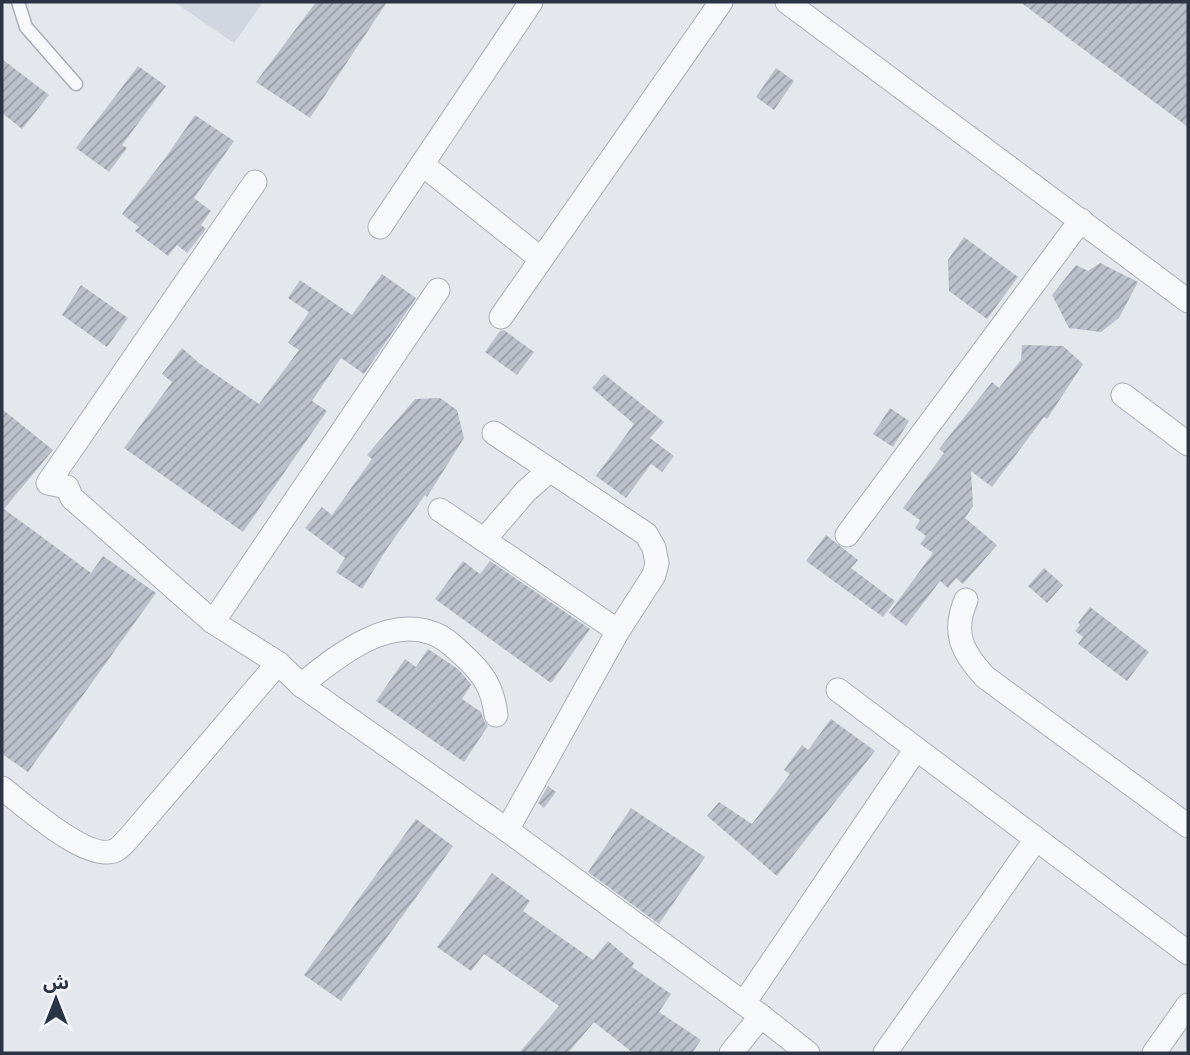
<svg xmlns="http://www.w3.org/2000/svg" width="1190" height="1055" font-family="'Archivo Narrow','Noto Sans Arabic',sans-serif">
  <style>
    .built { fill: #d2d6de }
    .building { fill: url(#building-hatch) }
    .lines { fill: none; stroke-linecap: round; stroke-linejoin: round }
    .lane-casing { stroke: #a9aeb7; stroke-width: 15 }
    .street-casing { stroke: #a9aeb7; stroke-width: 25 }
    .lane { stroke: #f7f8fa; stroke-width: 12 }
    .street { stroke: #f7f8fa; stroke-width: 23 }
  </style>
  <defs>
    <pattern id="building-hatch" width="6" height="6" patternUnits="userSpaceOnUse" patternTransform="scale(1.75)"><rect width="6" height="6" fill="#bbc0ca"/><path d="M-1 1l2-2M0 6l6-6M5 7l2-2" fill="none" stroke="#989da6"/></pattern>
  </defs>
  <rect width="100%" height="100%" fill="#e4e7ec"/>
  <path class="built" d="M174 2H263L234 43Z"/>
  <g class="building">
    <path d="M316 2H387L310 118 256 82Z"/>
    <path d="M1020 2H1188V127Z"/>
    <path d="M2 59 49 95 22 129 2 113Z"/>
    <path d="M138 66 166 86 122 145 127 148 109 172 76 148Z"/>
    <path d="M776 68 794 81 774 110 756 97Z"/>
    <path d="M195 115 234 141 194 198 211 211 201 225 206 229 187 253 177 245 168 256 135 231 139 227 122 214 166 157Z"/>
    <path d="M964 237 1018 277 987 319 949 291 948 260Z"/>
    <path d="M1100 263 1138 282 1119 318 1101 332 1069 328 1052 295 1076 265 1088 271Z"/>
    <path d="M382 274 416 298 364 374 341 358 312 401 327 411 243 532 124 448 172 382 162 374 182 348 199 363 259 404 299 350 288 343 309 312 288 298 300 280 352 315Z"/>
    <path d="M81 285 128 318 107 347 62 315Z"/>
    <path d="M504 330 534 352 517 375 485 352 500 331Z"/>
    <path d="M1022 345 1063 346 1083 364 1047 419 1044 417 992 487 971 471 973 506 965 518 997 545 963 584 956 578 948 588 940 581 906 626 889 613 933 553 920 544 926 536 915 528 920 520 903 508 944 453 939 449 992 382 999 388 1021 360Z"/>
    <path d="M604 374 664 422 650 438 674 456 662 472 651 464 626 498 596 476 634 424 592 388Z"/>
    <path d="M440 398 457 410 464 438 427 497 425 495 388 547 362 589 336 572 345 558 305 528 322 507 332 515 372 459 367 455 415 399Z"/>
    <path d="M890 408 909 421 893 447 873 434Z"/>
    <path d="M2 409 53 450 4 509 91 573 103 556 156 593 28 772 2 754Z"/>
    <path d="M826 535 858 560 851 568 895 601 883 617 806 561Z"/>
    <path d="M463 561 480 574 490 561 590 629 551 683 435 599Z"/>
    <path d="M1044 568 1063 585 1047 603 1028 586Z"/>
    <path d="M1090 607 1149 652 1127 681 1078 644 1083 637 1075 631 1080 625 1078 623Z"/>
    <path d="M428 649 458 669 470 683 471 685 462 699 481 712 485 723 488 726 464 762 376 701 405 659 416 667Z"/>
    <path d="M831 719 875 751 777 876 707 816 719 802 752 824 790 774 784 770 802 745 808 750Z"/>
    <path d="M548 786 556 792 544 808 538 803Z"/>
    <path d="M631 808 705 857 659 924 588 872Z"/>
    <path d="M416 819 453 846 341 1001 304 975Z"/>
    <path d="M492 873 530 901 523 911 593 960 608 941 634 963 632 967 671 994 659 1012 701 1040 692 1053H633L594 1022 568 1053H519L559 1006 484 954 471 971 437 947Z"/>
  </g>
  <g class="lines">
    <defs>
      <path id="lane" d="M18 2 26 27 76 84"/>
      <g id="street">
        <path d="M787 2 1188 301"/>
        <path d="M422 164 541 259"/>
        <path d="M255 182 48 483 67 487 72 498 213 622 278 663 301 685 507 830 761 1016 808 1053"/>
        <path d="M380 227 531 2"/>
        <path d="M501 317 721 2"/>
        <path d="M1123 395 1188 444"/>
        <path d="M494 433 646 534 654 548 657 563 654 575 618 631 507 830"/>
        <path d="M440 510 618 631"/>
        <path d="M847 535 1081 220"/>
        <path d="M484 540 526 491 550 470"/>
        <path d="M966 600C952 633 962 652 985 677L1188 826"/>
        <path d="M213 622 438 290"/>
        <path d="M301 685C335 658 385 616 432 633 445 637 454 647 463 655 483 673 493 688 496 715"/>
        <path d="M838 690 1188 953"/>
        <path d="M2 788C24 805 89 864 116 850 120 848 125 842 128 839L278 663"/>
        <path d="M744 1003 916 749"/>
        <path d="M731 1053 761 1016"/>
        <path d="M885 1053 1036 839"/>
        <path d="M1154 1053 1188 1005"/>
      </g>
    </defs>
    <use href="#lane" class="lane-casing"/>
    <use href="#street" class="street-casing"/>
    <use href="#lane" class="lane"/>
    <use href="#street" class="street"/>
  </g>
  <rect width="1190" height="1055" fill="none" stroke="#2b3445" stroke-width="7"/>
  <g transform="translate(56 999)" stroke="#f4f6f9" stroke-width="5" paint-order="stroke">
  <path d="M0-5L12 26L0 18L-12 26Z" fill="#2b3445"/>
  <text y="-10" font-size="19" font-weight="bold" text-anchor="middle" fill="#2b3445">ش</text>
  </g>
</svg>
